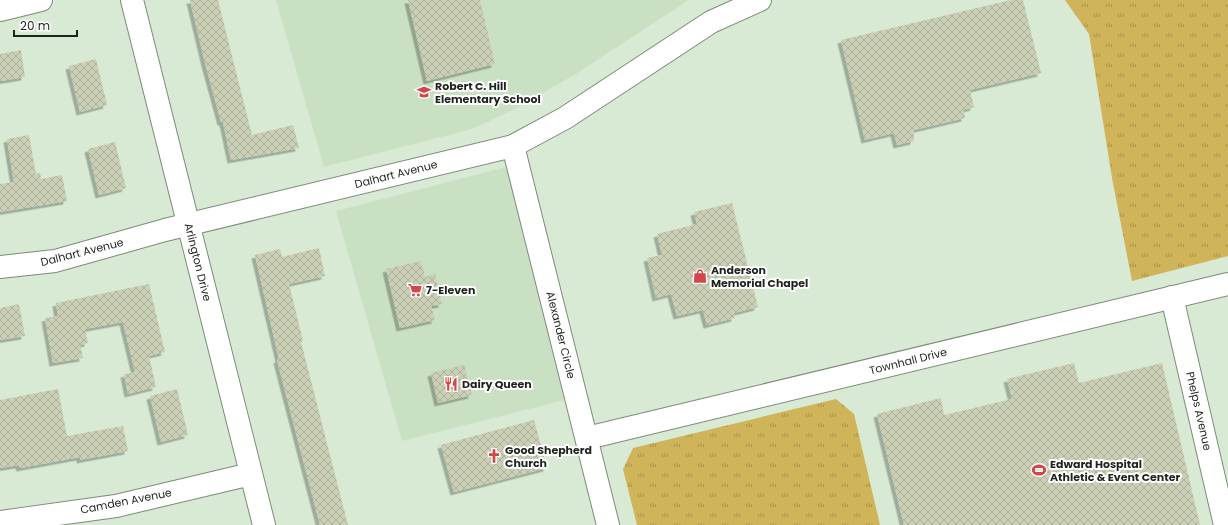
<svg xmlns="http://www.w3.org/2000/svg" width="1228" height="525" font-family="Poppins,sans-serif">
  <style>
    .built { fill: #c9e0c3 }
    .grass { fill: url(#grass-tufts) }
    .building { fill: url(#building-cross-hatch); filter: url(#shadow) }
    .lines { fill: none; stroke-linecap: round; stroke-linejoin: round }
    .minor-casing { stroke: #7c8c78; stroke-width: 24 }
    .minor { stroke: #fff; stroke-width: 22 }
    .labels { text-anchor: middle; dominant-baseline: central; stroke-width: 4; stroke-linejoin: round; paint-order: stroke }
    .poi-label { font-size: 11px; font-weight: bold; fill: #1e241c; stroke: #fff; text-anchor: start }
    .street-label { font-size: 11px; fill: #1e241c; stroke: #fff }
  </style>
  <defs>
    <pattern id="grass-tufts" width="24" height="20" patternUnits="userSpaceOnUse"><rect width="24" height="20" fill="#cfb45a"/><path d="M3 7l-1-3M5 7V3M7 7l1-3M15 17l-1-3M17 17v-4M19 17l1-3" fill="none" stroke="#a7924a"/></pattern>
    <pattern id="building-cross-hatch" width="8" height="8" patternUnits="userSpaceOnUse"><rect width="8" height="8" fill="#cacfb5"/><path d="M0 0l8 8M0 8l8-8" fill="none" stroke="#adb29b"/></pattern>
    <filter id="shadow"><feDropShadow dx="-3.5" dy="3.5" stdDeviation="0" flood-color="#0004"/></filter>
  </defs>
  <rect width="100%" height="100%" fill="#d8ead3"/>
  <g class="built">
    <path d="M276 0H689L574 75 517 108 472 129 324 167Z"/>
    <path d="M506 167 565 400 402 441 336 211Z"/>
  </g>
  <g class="grass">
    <path d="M1065 0H1228V256L1132 281 1112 178 1089 34Z"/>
    <path d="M836 399 854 414 880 525H637L623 469 633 448Z"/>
  </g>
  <g class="building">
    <path d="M190 0H218L252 135 293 125 299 148 231 160 223 122H221L205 63Z"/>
    <path d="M408 0H480L495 64 427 81Z"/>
    <path d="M1011 0H1023L1041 73 970 90 974 107 963 110 965 118 914 130V141L897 145 894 133 865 140 841 40Z"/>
    <path d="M21 50 25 77 0 81V54Z"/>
    <path d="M96 59 107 105 80 112 69 66Z"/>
    <path d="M29 135 36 174 40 173 41 179 62 175 67 201 0 212V184L14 182 7 139Z"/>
    <path d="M115 142 126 188 99 195 88 149Z"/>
    <path d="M732 203 758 307 734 313 735 318 707 325 703 310 677 316 671 294 656 298 647 258 662 255 657 234 697 224 694 212Z"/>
    <path d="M319 248 325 276 289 284 303 341 301 342 348 525H320L277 360 279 359 255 255 280 249 282 257Z"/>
    <path d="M421 261 425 277 435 274 442 304 431 306 435 320 400 328 386 269Z"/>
    <path d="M149 284 165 352 149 356 156 387 128 394 124 374 135 372 123 322 85 329 88 343 80 345 83 358 53 363 45 318 58 316 56 303Z"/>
    <path d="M19 304 25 336 0 340V308Z"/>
    <path d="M1074 363 1079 383 1162 363 1200 525H904L877 414 941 398 944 415 1012 399 1007 379Z"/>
    <path d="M464 365 472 395 438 403 431 373Z"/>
    <path d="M58 389 67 436 123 426 128 451 80 460V457L20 468 19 465 0 468V400Z"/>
    <path d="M177 389 188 435 161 442 150 396Z"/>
    <path d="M534 420 547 468 454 492 441 445Z"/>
  </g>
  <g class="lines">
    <defs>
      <g id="minor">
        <path d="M132 0 264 525"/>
        <path d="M0 10 41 0"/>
        <path d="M513 146 608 525"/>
        <path d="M0 267 55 261 165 230 513 146 565 118 711 22 760 0"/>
        <path d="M1172 297 1225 525"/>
        <path d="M587 438 1228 284"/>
        <path d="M0 522 116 506 251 474"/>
      </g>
    </defs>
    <use href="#minor" class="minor-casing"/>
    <use href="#minor" class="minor"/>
  </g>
  <defs>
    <symbol id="school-bare" viewBox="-9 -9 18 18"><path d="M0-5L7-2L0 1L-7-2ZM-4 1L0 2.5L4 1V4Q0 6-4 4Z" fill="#d54649" stroke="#fff" stroke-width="2.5" paint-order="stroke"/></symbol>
    <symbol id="shop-bare" viewBox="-9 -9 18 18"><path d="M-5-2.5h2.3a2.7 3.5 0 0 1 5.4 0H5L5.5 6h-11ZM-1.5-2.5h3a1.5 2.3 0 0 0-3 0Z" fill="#d54649" stroke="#fff" stroke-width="2.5" paint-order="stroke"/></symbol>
    <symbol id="supermarket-bare" viewBox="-9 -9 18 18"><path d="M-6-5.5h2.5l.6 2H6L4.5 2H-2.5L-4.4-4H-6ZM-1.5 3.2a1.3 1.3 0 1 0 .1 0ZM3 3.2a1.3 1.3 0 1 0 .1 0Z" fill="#d54649" stroke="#fff" stroke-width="2.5" paint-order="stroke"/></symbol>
    <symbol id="restaurant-bare" viewBox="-9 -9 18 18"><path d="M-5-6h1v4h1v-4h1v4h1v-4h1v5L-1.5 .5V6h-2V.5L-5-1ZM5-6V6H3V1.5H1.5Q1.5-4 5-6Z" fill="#d54649" stroke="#fff" stroke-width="2.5" paint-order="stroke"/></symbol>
    <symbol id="church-bare" viewBox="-9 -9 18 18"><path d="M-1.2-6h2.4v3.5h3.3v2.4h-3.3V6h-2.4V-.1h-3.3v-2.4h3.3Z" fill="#d54649" stroke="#fff" stroke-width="2.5" paint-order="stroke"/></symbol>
    <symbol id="stadium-bare" viewBox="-9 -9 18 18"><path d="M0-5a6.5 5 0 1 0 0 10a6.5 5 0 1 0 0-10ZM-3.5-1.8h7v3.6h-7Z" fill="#d54649" stroke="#fff" stroke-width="2.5" paint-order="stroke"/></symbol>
  </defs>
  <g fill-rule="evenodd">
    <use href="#school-bare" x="414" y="82" width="20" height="20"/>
    <use href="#shop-bare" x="690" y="266" width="20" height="20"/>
    <use href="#supermarket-bare" x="405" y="280" width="20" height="20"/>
    <use href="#restaurant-bare" x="441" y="374" width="20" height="20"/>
    <use href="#church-bare" x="484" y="446" width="20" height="20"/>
    <use href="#stadium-bare" x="1029" y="460" width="20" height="20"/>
  </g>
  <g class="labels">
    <g class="poi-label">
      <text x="435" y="86">Robert C. Hill<tspan x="435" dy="13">Elementary School</tspan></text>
      <text x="711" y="270">Anderson<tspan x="711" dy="13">Memorial Chapel</tspan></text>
      <text x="426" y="290">7-Eleven</text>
      <text x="462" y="384">Dairy Queen</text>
      <text x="505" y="450">Good Shepherd<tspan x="505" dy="13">Church</tspan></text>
      <text x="1050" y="464">Edward Hospital<tspan x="1050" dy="13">Athletic &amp; Event Center</tspan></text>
    </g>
    <g class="street-label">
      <text transform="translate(396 174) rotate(-14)">Dalhart Avenue</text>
      <text transform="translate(82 252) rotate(-14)">Dalhart Avenue</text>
      <text transform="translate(198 262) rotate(76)">Arlington Drive</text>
      <text transform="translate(561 335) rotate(76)">Alexander Circle</text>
      <text transform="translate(908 361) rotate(-14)">Townhall Drive</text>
      <text transform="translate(1199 411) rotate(77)">Phelps Avenue</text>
      <text transform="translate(126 501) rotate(-11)">Camden Avenue</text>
    </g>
  </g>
  <path d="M14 30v6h63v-6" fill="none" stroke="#1e241c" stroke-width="2"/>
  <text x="20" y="30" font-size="12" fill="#1e241c" stroke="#ffffff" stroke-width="3" paint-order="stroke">20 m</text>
</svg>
